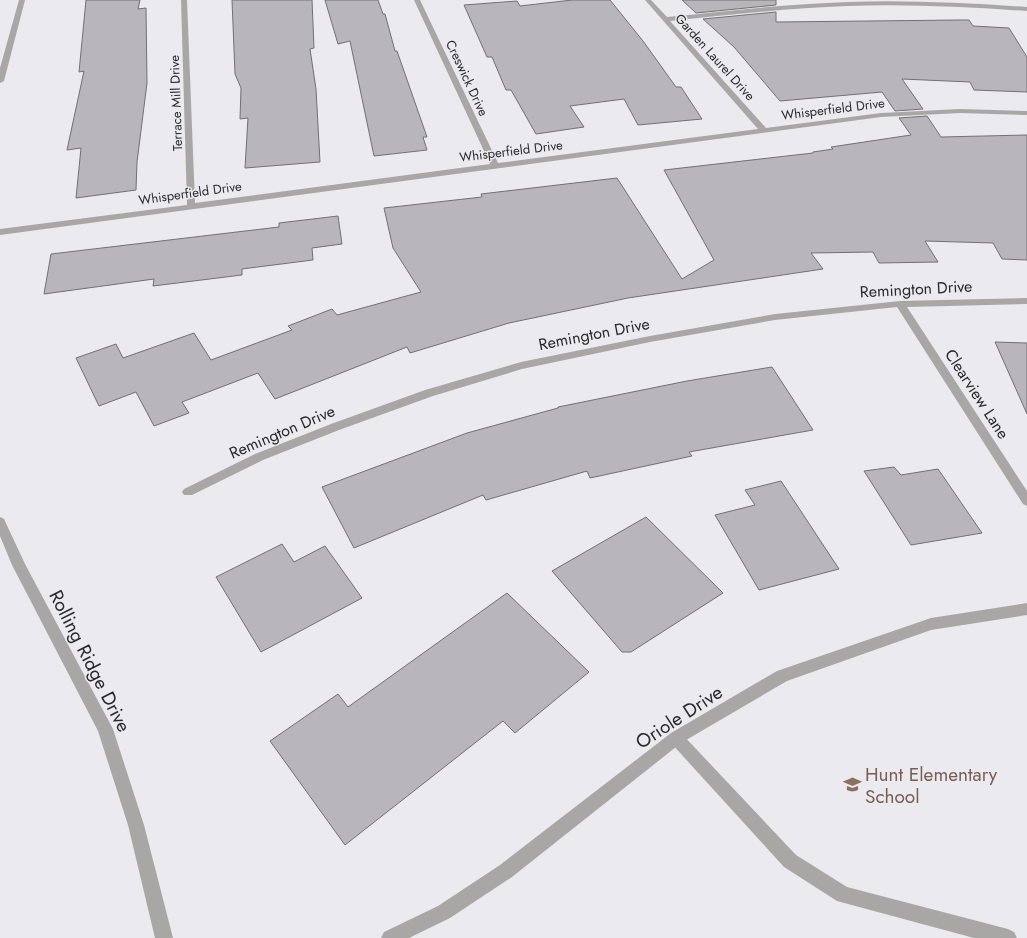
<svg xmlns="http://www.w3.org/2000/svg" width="1027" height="938" font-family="Jost,sans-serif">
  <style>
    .building { fill: #b9b6bb; stroke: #737075 }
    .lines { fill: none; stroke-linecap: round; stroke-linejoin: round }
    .lane { fill: #a9a7a6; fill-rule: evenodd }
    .street { fill: #a9a7a6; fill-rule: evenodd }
    .labels { text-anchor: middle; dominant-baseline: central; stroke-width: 3; stroke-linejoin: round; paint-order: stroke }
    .far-street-label { font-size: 13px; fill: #28292a; stroke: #eaeaef }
    .street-label { font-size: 16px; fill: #28292a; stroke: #eaeaef }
    .near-street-label { font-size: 19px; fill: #28292a; stroke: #eaeaef }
    .near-education-label { font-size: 19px; fill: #785e54; stroke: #eaeaef; text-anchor: start }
  </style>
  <rect width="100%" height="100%" fill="#eaeaef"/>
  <g class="building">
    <path d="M86 0H140L138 9 146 8 147 83 137 162 136 190 76 198 81 148 67 150 84 71 79 72Z"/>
    <path d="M232 0H312L314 48 310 49 316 89 320 162 245 168 248 118 240 119 241 88 235 74Z"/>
    <path d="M325 0H378L383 14H385L395 51H397L427 137H423L427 150 374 156 350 41 338 44Z"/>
    <path d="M572 0H610L643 41 676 87H681L702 119 638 125 624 99 570 106 584 127 536 134 511 90H506L492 57H487L464 5 517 1 520 6Z"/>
    <path d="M682 0H776V5L696 13Z"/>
    <path d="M776 12V22L959 20H969L973 26 1009 28 1027 57V92L974 90 970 82 902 79 923 109 895 111 882 92 780 101 734 47 703 19Z"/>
    <path d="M927 116 941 137 1027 135V260L1002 259 993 243 925 241 938 262 879 263 873 252 811 253 823 269 628 298 509 323 410 353 407 347 275 399 258 373 182 402 189 413 154 426 136 392 99 406 76 358 116 344 123 358 194 333 211 360 292 330 288 326 332 309 337 315 421 292 393 248 384 208 482 197 481 194 617 178 682 279 714 260 664 170 813 153V152L833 149 831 147 911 135 899 118Z"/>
    <path d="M338 216 342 244 312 248 313 260 242 269V275L153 286 154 279 44 294 51 254 279 227V223Z"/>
    <path d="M995 342 1027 343V414Z"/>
    <path d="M772 367 813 430 689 452 692 456 590 478 587 471 486 500 483 495 354 548 322 487 467 433 558 408V407L687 381Z"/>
    <path d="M894 467 901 475 938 469 982 533 911 545 864 471Z"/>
    <path d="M781 481 839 569 759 590 715 515 755 505 745 490Z"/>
    <path d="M646 517 723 593 631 652H622L552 571Z"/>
    <path d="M282 544 294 562 325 546 362 598 261 652 216 577Z"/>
    <path d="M507 593 589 672 515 733 503 721 345 845 270 741 338 694 348 707Z"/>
  </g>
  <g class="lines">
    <path class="lane" d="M676 731 681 733 796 855 847 887 1008 929 1014 932 1017 938H974L837 901 784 867 671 743 668 738 671 733Z"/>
    <g class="street">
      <path d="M19 0H25L4 81 0 83V68Z"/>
      <path d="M181 0H187L195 203 490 164 414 0H420L498 163 758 129 645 0H651L667 17C727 11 787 4 848 2 908 0 967 3 1027 7V11C967 7 908 4 848 6 788 8 729 15 670 21L766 128 881 113 960 109 1027 111V115L960 113 881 117 0 235V229L187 205Z"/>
      <path d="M1027 298V304L907 307 1027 491V506L1023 504 897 307 775 320 650 342 522 369 433 396 339 430 263 460 192 495H184L182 492 184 489 255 454 331 424 425 390 521 362 650 336 775 314 900 301Z"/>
      <path d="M0 517 4 519 25 564 113 729 144 825 173 938H155L128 825 98 731 12 565 0 536Z"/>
      <path d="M1027 603V615L931 630 787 681 681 743 512 877 450 918 409 938H381L384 932 438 906 500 865 671 733 777 671 931 618Z"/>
    </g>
  </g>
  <defs>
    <symbol id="school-bare" viewBox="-9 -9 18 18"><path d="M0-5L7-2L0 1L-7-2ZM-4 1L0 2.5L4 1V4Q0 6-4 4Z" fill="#8d6e63" stroke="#eaeaef" stroke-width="2.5" paint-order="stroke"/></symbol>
  </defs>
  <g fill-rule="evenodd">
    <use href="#school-bare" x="840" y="772" width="25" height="25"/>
  </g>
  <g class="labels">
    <g class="far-street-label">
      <text transform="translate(715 57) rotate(48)">Garden Laurel Drive</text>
      <text transform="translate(467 78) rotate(65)">Creswick Drive</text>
      <text transform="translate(176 103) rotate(-92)">Terrace Mill Drive</text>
      <text transform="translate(833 109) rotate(-7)">Whisperfield Drive</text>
      <text transform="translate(511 151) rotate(-7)">Whisperfield Drive</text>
      <text transform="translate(190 193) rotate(-8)">Whisperfield Drive</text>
    </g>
    <g class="street-label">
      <text transform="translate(916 289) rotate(-3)">Remington Drive</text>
      <text transform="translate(594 334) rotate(-11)">Remington Drive</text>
      <text transform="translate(977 394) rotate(57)">Clearview Lane</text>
      <text transform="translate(282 432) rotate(-23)">Remington Drive</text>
    </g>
    <g class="near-street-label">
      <text transform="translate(90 661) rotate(63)">Rolling Ridge Drive</text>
      <text transform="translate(679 717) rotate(-33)">Oriole Drive</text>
    </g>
    <g class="near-education-label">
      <text x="865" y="774">Hunt Elementary<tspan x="865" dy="22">School</tspan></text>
    </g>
  </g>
</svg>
